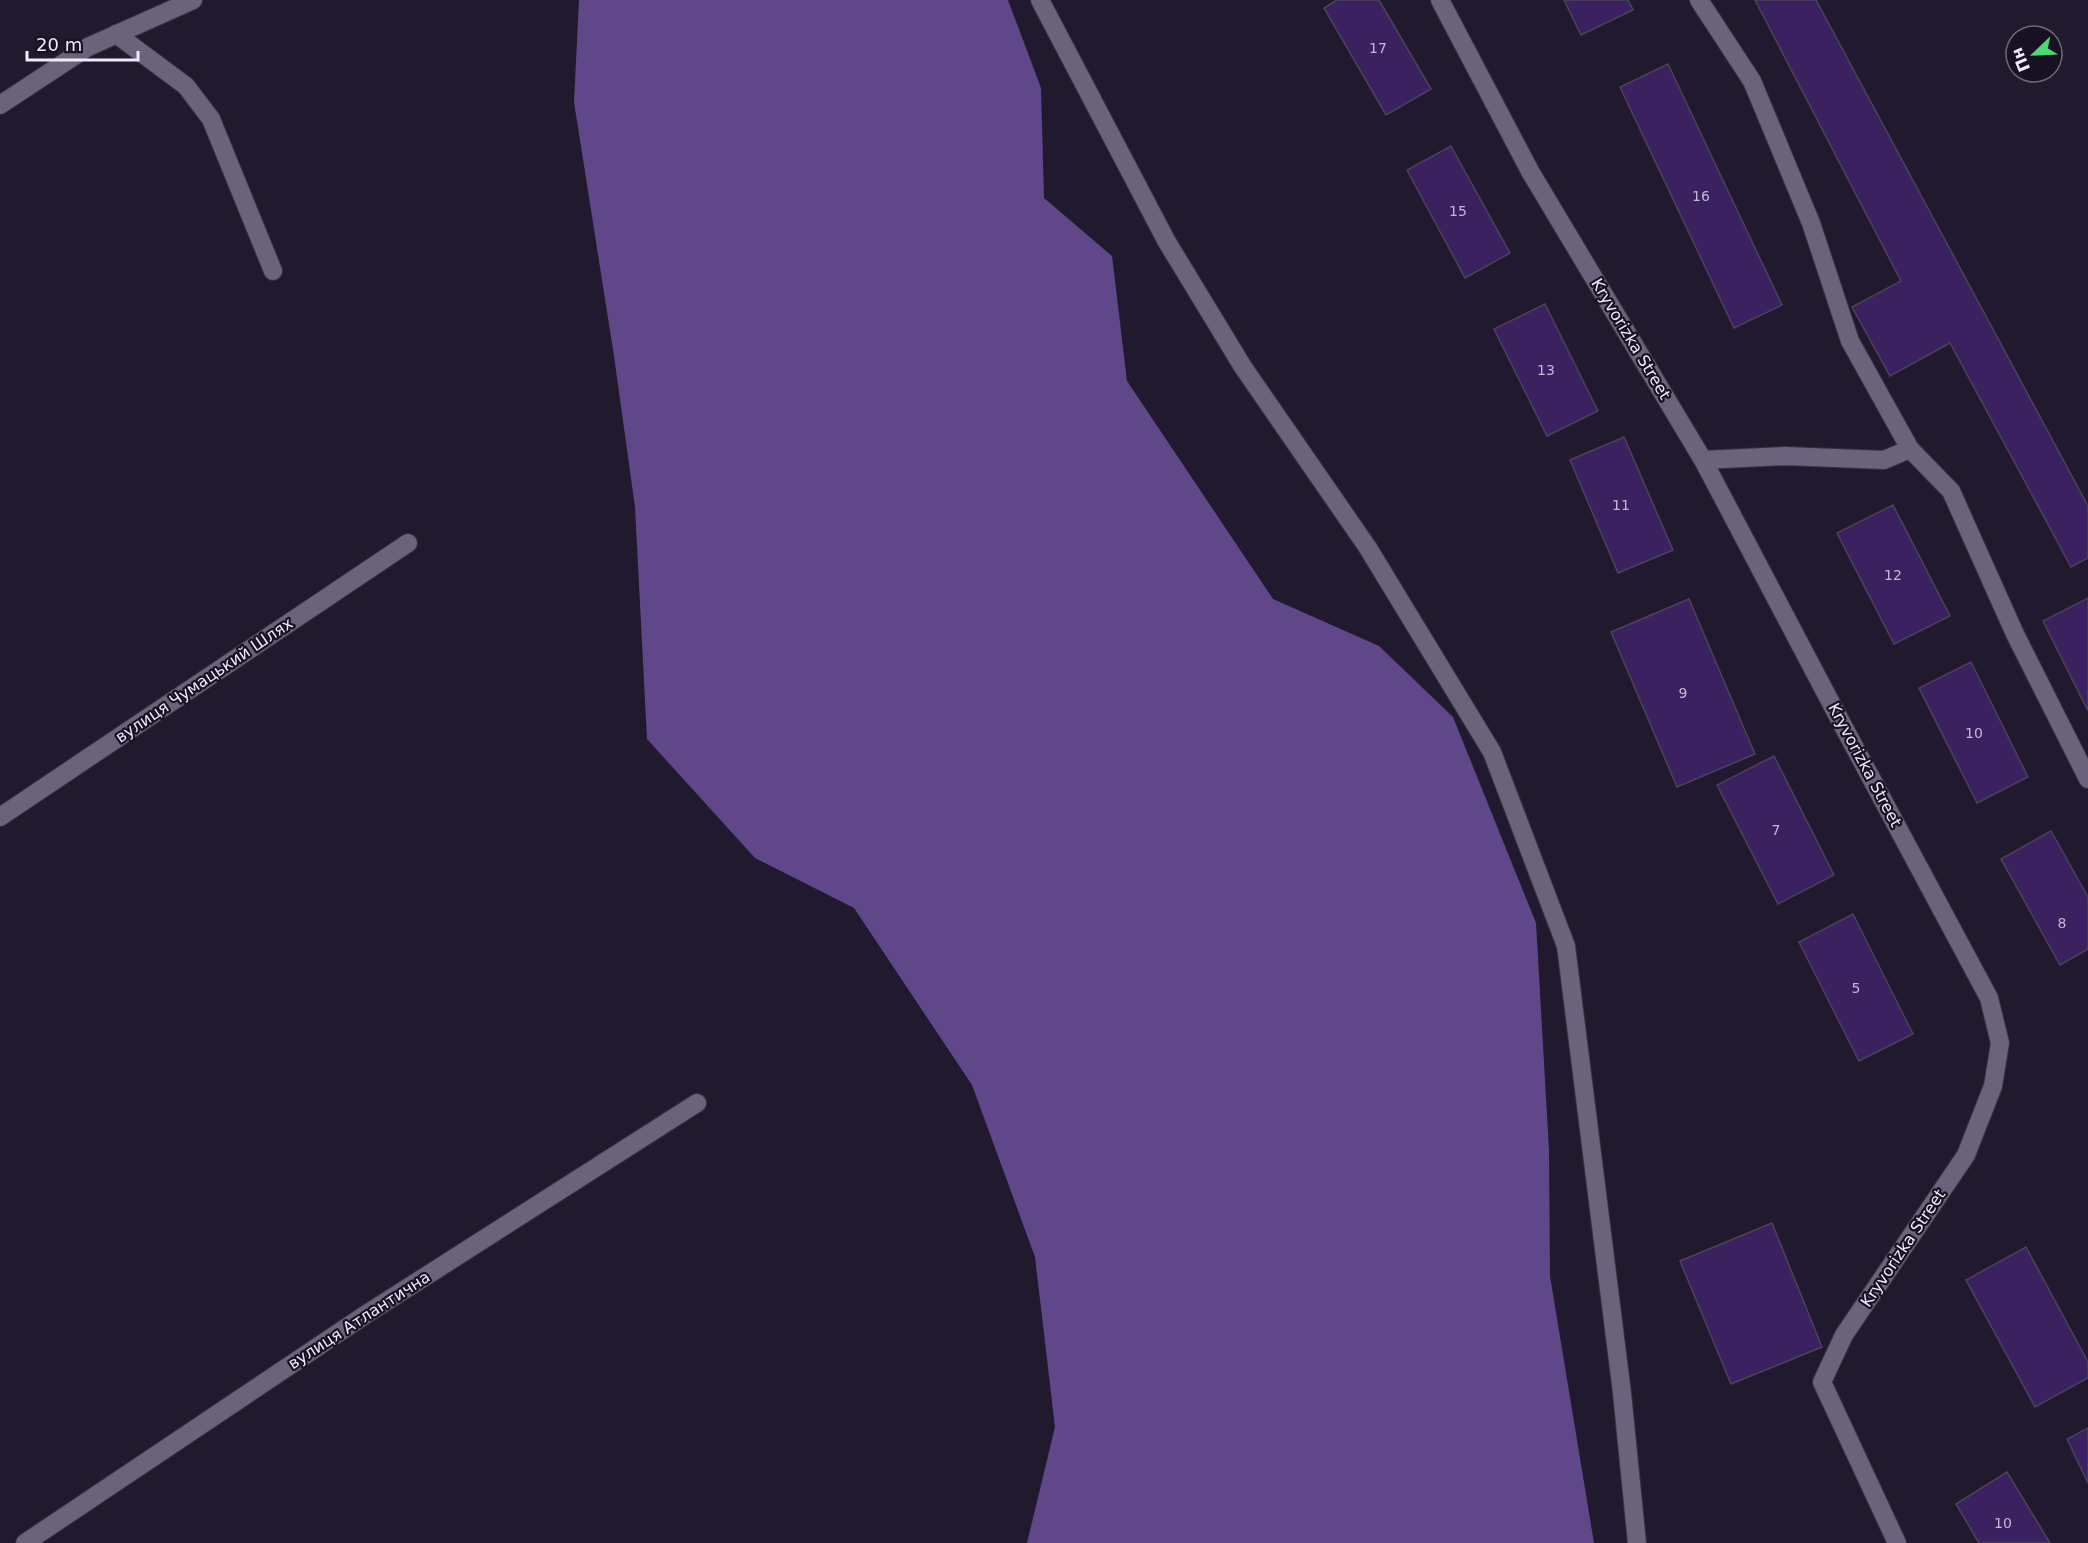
<svg xmlns="http://www.w3.org/2000/svg" width="2088" height="1543" font-family="'DejaVu Sans',sans-serif">
  <style>
    .water { fill: #60478a }
    .building { fill: #3b2160; stroke: #4a435a; stroke-width: 1.5 }
    .lines { fill: none; stroke-linecap: round; stroke-linejoin: round }
    .minor-casing { stroke: #383343; stroke-width: 20 }
    .minor { stroke: #6b637b; stroke-width: 18 }
    .labels { text-anchor: middle; dominant-baseline: central; stroke-width: 4.5; stroke-linejoin: round; paint-order: stroke }
    .number-label { font-size: 14px; fill: #c1b8d2 }
    .street-label { font-size: 16px; fill: #eeeaf8; stroke: #181124 }
  </style>
  <rect width="100%" height="100%" fill="#211a2e"/>
  <path class="water" d="M579 0H1008L1041 88 1044 198 1112 256 1127 381 1273 599 1379 646 1453 717 1536 923 1549 1150 1550 1276 1594 1543H1027L1055 1427 1035 1257 972 1085 854 908 755 858 647 739 635 507 614 356 574 102Z"/>
  <g class="building">
    <path d="M1337 0H1379L1431 89 1386 115 1324 8Z"/>
    <path d="M1564 0H1628L1633 10 1581 35Z"/>
    <path d="M1755 0H1816L2088 506V558L2071 567 1950 343 1890 376 1852 307 1901 281Z"/>
    <path d="M1668 64 1782 305 1734 328 1620 87Z"/>
    <path d="M1451 146 1510 253 1465 278 1407 170Z"/>
    <path d="M1545 304 1598 411 1547 436 1494 329Z"/>
    <path d="M1624 437 1673 550 1618 573 1570 460Z"/>
    <path d="M1893 505 1950 616 1894 644 1837 533Z"/>
    <path d="M2088 598V711L2043 621Z"/>
    <path d="M1689 599 1755 754 1677 787 1611 632Z"/>
    <path d="M1971 662 2028 777 1977 803 1919 688Z"/>
    <path d="M1774 756 1834 875 1778 904 1717 785Z"/>
    <path d="M2051 831 2088 897V949L2060 965 2001 859Z"/>
    <path d="M1853 914 1913 1034 1859 1061 1799 942Z"/>
    <path d="M1772 1223 1822 1347 1731 1384 1680 1261Z"/>
    <path d="M2026 1247 2088 1362V1378L2035 1407 1966 1280Z"/>
    <path d="M2088 1428V1483L2067 1439Z"/>
    <path d="M2007 1472 2050 1543H1979L1956 1504Z"/>
  </g>
  <g class="lines">
    <defs>
      <g id="minor">
        <path d="M1040 0 1167 242 1243 367 1368 548 1492 752 1566 946 1622 1393 1637 1543"/>
        <path d="M1440 0 1531 173 1703 460 1841 722 1989 998 2000 1043 1993 1086 1966 1155 1844 1335 1822 1382 1897 1543"/>
        <path d="M1699 0 1752 81 1811 223 1850 341 1910 449 1884 460 1785 456 1703 460"/>
        <path d="M116 34 186 86 211 119 273 271"/>
        <path d="M0 105 88 47 193 0"/>
        <path d="M1910 449 1951 491 2015 634 2088 779"/>
        <path d="M0 817 408 543"/>
        <path d="M25 1543 365 1315 697 1103"/>
      </g>
    </defs>
    <use href="#minor" class="minor-casing"/>
    <use href="#minor" class="minor"/>
  </g>
  <g class="labels">
    <g class="number-label">
      <text x="1378" y="48">17</text>
      <text x="1701" y="196">16</text>
      <text x="1458" y="211">15</text>
      <text x="1546" y="370">13</text>
      <text x="1621" y="505">11</text>
      <text x="1893" y="575">12</text>
      <text x="1683" y="693">9</text>
      <text x="1974" y="733">10</text>
      <text x="1776" y="830">7</text>
      <text x="2062" y="923">8</text>
      <text x="1856" y="988">5</text>
      <text x="2003" y="1523">10</text>
    </g>
    <g class="street-label">
      <text transform="translate(1631 339) rotate(59)">Kryvorizka Street</text>
      <text transform="translate(204 680) rotate(-34)">вулиця Чумацький Шлях</text>
      <text transform="translate(1865 765) rotate(62)">Kryvorizka Street</text>
      <text transform="translate(1903 1248) rotate(-56)">Kryvorizka Street</text>
      <text transform="translate(359 1320) rotate(-33)">вулиця Атлантична</text>
    </g>
  </g>
  <g transform="translate(2034 54) rotate(247)"><circle r="28" fill="#181124" stroke="#6e6879" stroke-width="1.5"/>
  <path d="M0-4.5L10 22L0 15L-10 22Z" fill="#4fd675"/>
  <text y="-9" font-size="16" font-weight="bold" text-anchor="middle" fill="#eeeaf8">Пн</text>
  </g>
  <path d="M27 51v9h111v-9" fill="none" stroke="#eeeaf8" stroke-width="3"/>
  <text x="36" y="51" font-size="18" fill="#eeeaf8" stroke="#181124" stroke-width="4.5" paint-order="stroke">20 m</text>
</svg>
